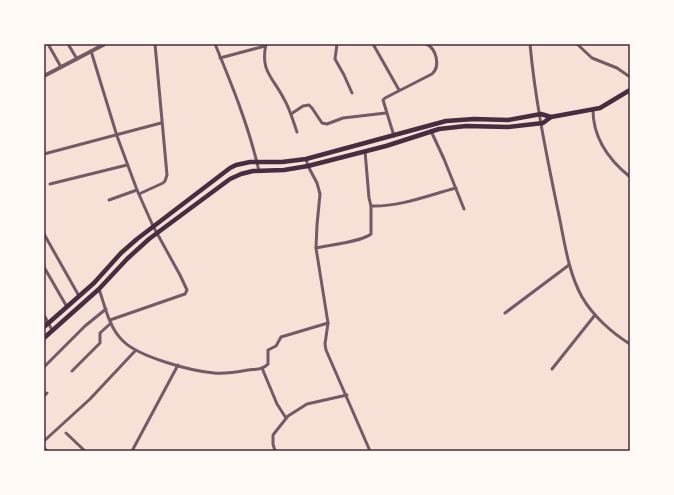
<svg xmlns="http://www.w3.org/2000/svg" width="674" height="495" font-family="'Open Sans',sans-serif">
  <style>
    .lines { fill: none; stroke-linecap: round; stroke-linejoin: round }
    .minor { stroke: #755966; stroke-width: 3 }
    .tertiary { stroke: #755966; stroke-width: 4 }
    .secondary { stroke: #4a2c40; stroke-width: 4.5 }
    .neatline { fill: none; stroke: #4a2c40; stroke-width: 1.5 }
  </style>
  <rect width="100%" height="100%" fill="#f7e1d7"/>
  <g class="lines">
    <g class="minor">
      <path d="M48 44 61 67"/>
      <path d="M68 44 77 59"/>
      <path d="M215 44C232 85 249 127 259 171"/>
      <path d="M266 44C260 72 273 77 284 99 290 109 293 121 297 132"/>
      <path d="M337 44 335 59 344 75 352 93"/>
      <path d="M373 44 399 90"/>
      <path d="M530 44C535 99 546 152 557 206 564 237 567 270 582 297 593 316 612 333 630 344"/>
      <path d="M577 44 592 58 617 68 630 77"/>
      <path d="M91 51 117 136 137 190 153 226 180 275 187 290 185 294 182 295 110 320"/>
      <path d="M220 58 265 46"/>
      <path d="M593 110C593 138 609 160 630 177"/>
      <path d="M291 114 303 106 309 105 312 108 322 123 327 124 343 118 386 113"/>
      <path d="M431 131 444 159 464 209"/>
      <path d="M394 136 383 100 385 98 432 74C441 66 436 48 426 44"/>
      <path d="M44 154 161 123"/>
      <path d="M306 159 308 166 317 183 320 194 317 225 316 248 328 323 325 344 326 350 370 451"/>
      <path d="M50 184 127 165"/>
      <path d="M139 194 163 183 165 181 167 175 155 44"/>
      <path d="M109 200 137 190"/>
      <path d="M371 206C400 207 429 195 456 188"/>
      <path d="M44 234 79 296"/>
      <path d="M316 248C329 245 361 242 371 234V206L369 198 365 151"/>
      <path d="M44 267 67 307"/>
      <path d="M99 289C105 306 109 328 123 341 139 357 191 371 214 373 226 374 237 372 248 370 255 369 263 370 268 364V350L276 346 281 337 328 323"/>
      <path d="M505 313 569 265"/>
      <path d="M44 315 52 330"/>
      <path d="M44 367 85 326 106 309"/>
      <path d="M262 368 277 404 286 418"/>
      <path d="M552 369 595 315"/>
      <path d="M72 371 100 343V333L111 323"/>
      <path d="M44 396 47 393"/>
      <path d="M66 433 85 451"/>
      <path d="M44 441 90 399 135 351"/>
      <path d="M44 448 47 451"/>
      <path d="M132 451 178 365"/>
      <path d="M275 451 273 444V435L288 416 307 404 347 395"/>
    </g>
    <path class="tertiary" d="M44 76 105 44"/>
    <g class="secondary">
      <path d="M44 327 94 283 121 253 137 239 230 168 236 165 250 162H282L306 159 446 121 474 119 508 120 541 114 551 117"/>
      <path d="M44 338 99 289 127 259 149 239 230 179 241 174 253 171 284 170 308 166 386 146 439 129 466 126 508 127 543 123 551 117 600 108 630 90"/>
    </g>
  </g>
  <rect width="674" height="495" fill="none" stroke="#fffaf5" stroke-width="90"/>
  <rect x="45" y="45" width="584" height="405" class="neatline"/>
</svg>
